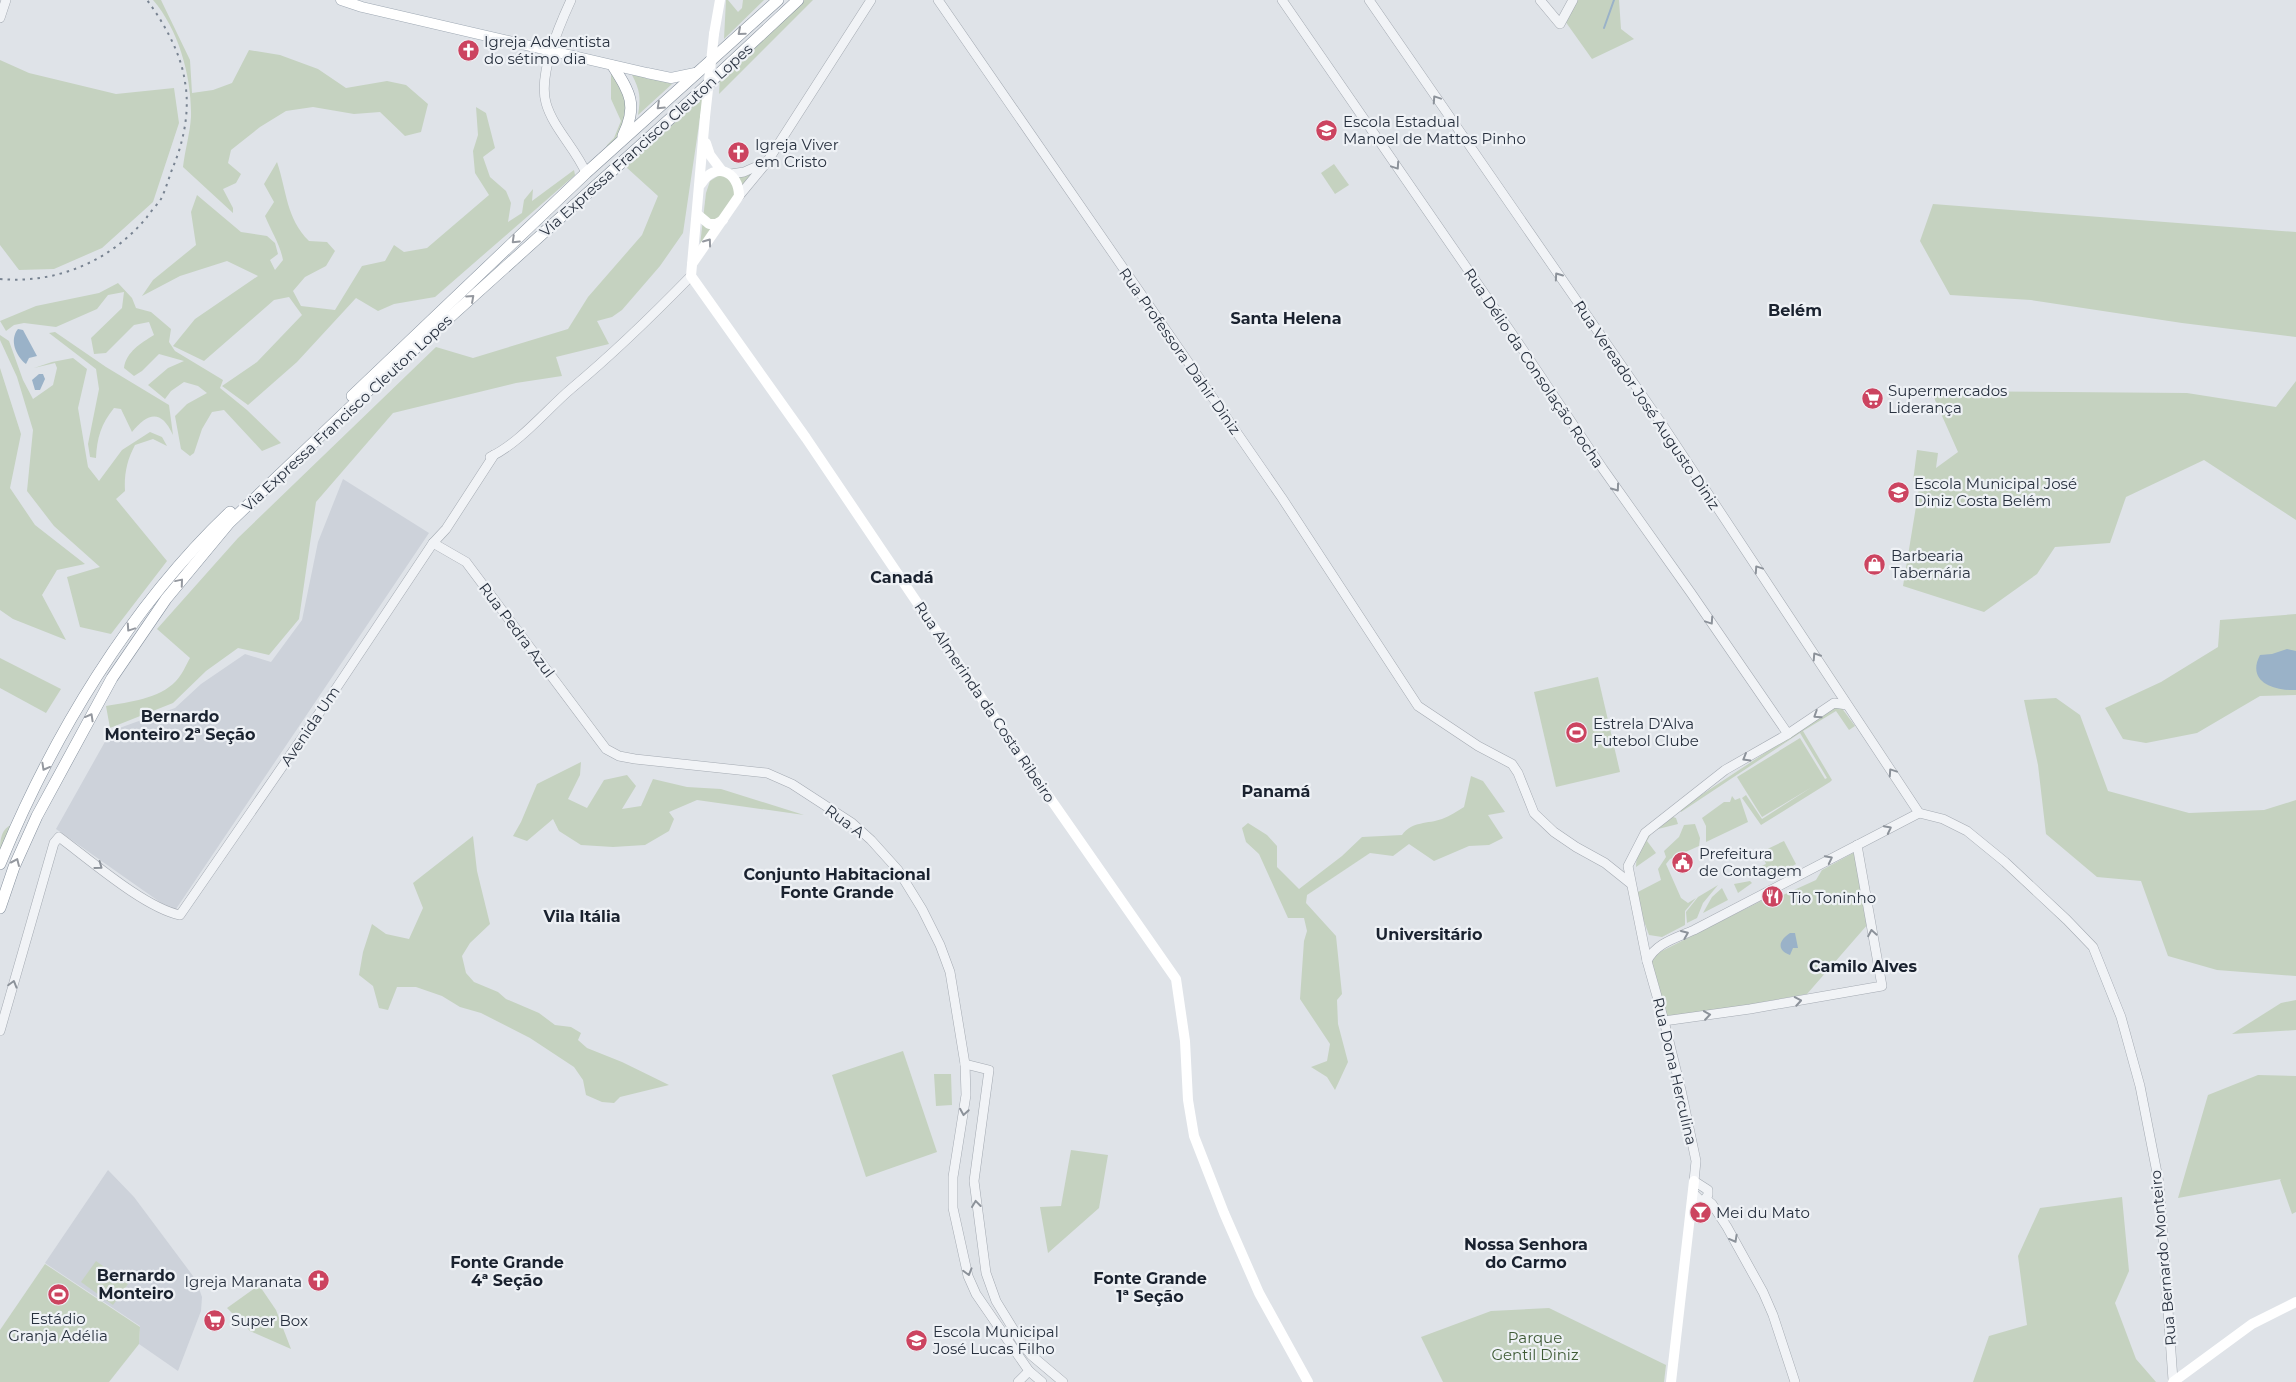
<svg xmlns="http://www.w3.org/2000/svg" width="2296" height="1382" font-family="Montserrat,sans-serif">
  <style>
    .built { fill: #cdd2da }
    .green { fill: #c5d2c0 }
    .water { fill: #9ab2c8 }
    .lines { fill: none; stroke-linecap: round; stroke-linejoin: round }
    .stream { stroke: #9ab2c8; stroke-width: 2 }
    .tertiary-casing { stroke: #a4aab2; stroke-width: 10 }
    .primary-casing { stroke: #9ea8b3; stroke-width: 11 }
    .trunk-casing { stroke: #86919e; stroke-width: 12 }
    .tertiary { stroke: #f1f3f6; stroke-width: 9 }
    .secondary { stroke: #fff; stroke-width: 10 }
    .primary { stroke: #fff; stroke-width: 10 }
    .trunk { stroke: #fff; stroke-width: 11 }
    .rail { stroke: #788391; stroke-width: 2; stroke-dasharray: 2.5 5; stroke-linecap: butt }
    .secondary-bridge { stroke: #fff; stroke-width: 10 }
    .oneway { stroke: #94989f }
    .oneway2 { stroke: #8c929a }
    .labels { text-anchor: middle; dominant-baseline: central; stroke-width: 4.5; stroke-linejoin: round; paint-order: stroke }
    .poi-label { font-size: 15px; fill: #28313f; stroke: #eef1f5; text-anchor: start }
    .street-label { font-size: 15px; fill: #28313f; stroke: #eef1f5 }
    .park-label { font-size: 15px; fill: #3e5a35; stroke: #eef1f5 }
    .neighbourhood-label { font-size: 16px; font-weight: bold; fill: #1a222f; stroke: #eef1f5 }
  </style>
  <rect width="100%" height="100%" fill="#dfe3e8"/>
  <g class="built">
    <path d="M343 479 429 533 174 912 56 829 111 731 175 708 201 684 245 654 271 662 302 620 318 542Z"/>
    <path d="M108 1170 134 1197 196 1280 202 1297 201 1311 178 1371 139 1344 140 1326 45 1263Z"/>
  </g>
  <g class="green">
    <path d="M153 0H161L190 60 192 93 213 90 232 83 249 50 280 55 318 69 346 88 387 81 406 85 428 104 421 132 405 136 380 112 354 114 313 107 286 111 260 127 231 150 228 163 241 174 236 183 223 189 233 208V213L183 167C185 150 190 133 191 117 192 78 179 30 153 0Z"/>
    <path d="M726 0H728L738 12 742 8 743 0H764L724 39Z"/>
    <path d="M801 0H813L719 94 720 76Z"/>
    <path d="M1577 0H1619L1621 29 1634 39 1592 59 1565 21Z"/>
    <path d="M0 60 29 73 116 94 174 88 179 123 153 202 102 248 54 269 19 270 0 245Z"/>
    <path d="M611 73 624 88 628 110 623 130 605 151 607 145 614 138 621 121 611 99Z"/>
    <path d="M632 75 650 77 672 84 638 115C641 98 640 90 632 75Z"/>
    <path d="M703 97 683 233 660 266 622 310 612 317 597 321 609 344 556 357 562 376 516 383 393 413 316 502 299 619 269 655 238 648 206 671 173 703 110 728 106 706C129 702 159 699 176 681 182 675 186 665 190 658L157 629 238 538 436 347 473 358 568 329 588 297 642 235 658 196 626 167Z"/>
    <path d="M476 107 486 113 495 148 483 157 490 177 506 191 511 203 508 222 522 213 524 200 533 189 532 201 574 170 575 175 435 297 394 304 378 311 356 298 297 362 248 405 222 386 257 362 302 315 289 297 274 300 204 361 173 346 195 319 258 276 227 261 180 276 142 296 153 280 196 245 191 212 197 195 241 232 267 236 275 243 278 254 270 260 275 270 283 260C280 244 271 231 265 216L274 202 264 184 277 162C287 192 286 218 309 241L327 242 335 251 326 266 305 277 293 291 301 306 335 310 362 266 385 261 394 245 404 252 427 248 489 195 475 173 473 151 478 135Z"/>
    <path d="M1334 164 1349 185 1335 194 1321 173Z"/>
    <path d="M758 171 699 254 706 193 710 181 718 176Z"/>
    <path d="M1933 204 2296 232V337L2182 323 2031 300 1950 295 1920 241Z"/>
    <path d="M118 283 132 298 136 308 151 312 171 329 169 342 175 351 223 380 220 388 247 410 281 443 262 451 224 410 212 412 202 429 194 453 190 456 181 449 175 416 187 404 207 393 198 386 184 382 171 391 165 399 148 385 168 368 184 361 159 354 142 371 134 376 124 368C126 352 141 343 154 335L149 322 134 325 106 353 94 354 91 338 122 308 124 292 108 295 97 309 56 327 24 323 14 325 6 331 0 321 36 306 99 293Z"/>
    <path d="M55 332 106 367 169 405 173 435C161 409 148 413 132 432L121 409 114 408C101 424 97 438 96 458L90 457 88 444 99 389 96 369 49 333Z"/>
    <path d="M0 335 9 341 23 380 33 399 53 385 57 368 55 363 34 368 52 362 73 358 87 369 78 408 88 467 99 481 122 450 150 432 162 437 167 446 153 439 135 445C127 460 124 474 125 491L116 499 167 561 111 634 80 627 67 577 100 567 54 526 27 491 33 430 17 377 0 340Z"/>
    <path d="M0 368 21 434 10 488 35 525 85 564 57 570 42 595 66 640 13 619 0 610Z"/>
    <path d="M2296 381V520L2204 460 2126 497 2110 543 2055 547 2037 574 1984 612 1903 586 1920 482 1913 481 1917 450 1938 453 1936 468 1958 452 1931 391 2187 393 2276 407Z"/>
    <path d="M2296 614V695L2260 696 2197 733 2146 743 2123 739 2105 708 2161 682 2218 647 2220 620Z"/>
    <path d="M0 658 61 689 46 713 0 688Z"/>
    <path d="M1598 677 1620 772 1556 787 1534 692Z"/>
    <path d="M2056 698 2080 715 2108 791 2189 813 2264 810 2296 800V976L2217 970 2168 956 2141 881 2097 877 2046 834 2038 765 2024 700Z"/>
    <path d="M1841 707 1855 726 1849 730 1836 711 1803 731 1832 780 1830 782 1761 825 1742 798 1746 795 1762 819 1812 787 1762 817 1737 777 1800 738 1825 779 1827 778 1800 733 1681 812 1680 809 1833 708Z"/>
    <path d="M581 762 580 775 568 799 587 808 604 780 627 775 636 786 622 809 641 806 653 779 687 787 721 789 804 815 697 800 669 812 674 819 669 831 645 845 613 847 581 845 559 831 553 819 527 841 513 836 521 822 537 784Z"/>
    <path d="M1471 776 1483 781 1505 812 1488 815 1503 838 1489 845 1469 846 1434 861 1409 844 1393 856 1370 853 1307 895 1306 903 1336 936 1342 994 1337 1000 1338 1024 1348 1062 1335 1090 1327 1077 1311 1067 1327 1061 1330 1044 1300 999 1304 941 1307 931 1304 918H1288L1259 854 1246 842 1242 828 1248 823 1267 835 1277 846V867L1299 889 1342 856 1362 837 1402 835C1412 821 1428 824 1442 819 1450 816 1457 811 1464 807Z"/>
    <path d="M1732 796 1735 800 1740 798 1748 822 1706 842V826L1702 818 1724 802H1730Z"/>
    <path d="M1673 817 1676 818 1678 824 1658 829 1652 832 1647 841 1656 853 1636 867C1637 843 1651 827 1673 817Z"/>
    <path d="M1695 824 1700 838 1699 846 1670 859 1666 864 1681 898 1688 903 1696 898 1685 911V925L1662 937 1649 935 1634 894 1661 880 1658 869 1666 857 1664 851 1679 837 1684 825Z"/>
    <path d="M11 825 0 854C0 842 0 830 11 825Z"/>
    <path d="M473 836 477 871 490 924 470 943 462 956 466 973 474 982 498 992 506 999 539 1013 555 1025 571 1027 581 1033 578 1040 587 1048 622 1062 669 1085 620 1097 614 1103 602 1102 586 1095 583 1080 574 1067 530 1038 481 1013 460 1007 442 996 416 987H397L388 1010 379 1008 373 986 359 975 363 952 372 924 386 934 409 939 423 908 413 883Z"/>
    <path d="M1784 841 1796 864 1768 880 1755 875 1738 876 1766 864 1761 852Z"/>
    <path d="M1855 852 1868 924 1807 994 1676 1018 1664 1015 1650 961 1658 953 1765 899 1783 895 1816 880 1822 870Z"/>
    <path d="M1750 881 1752 883 1738 893 1734 884Z"/>
    <path d="M1718 885 1703 903 1697 918 1687 923 1686 912 1698 897Z"/>
    <path d="M1722 888 1728 900 1703 913 1712 897Z"/>
    <path d="M2296 1000V1030L2232 1034 2281 1003Z"/>
    <path d="M903 1051 937 1152 866 1177 832 1075Z"/>
    <path d="M951 1074 952 1105 936 1106 934 1074Z"/>
    <path d="M2258 1075 2296 1076V1212L2292 1214 2280 1180 2281 1179 2178 1198 2208 1095Z"/>
    <path d="M1071 1150 1108 1155 1099 1208 1048 1253 1040 1207 1061 1206Z"/>
    <path d="M2122 1197 2129 1271 2115 1303 2136 1359 2156 1382H1973L1989 1336 2027 1325 2018 1256 2040 1208Z"/>
    <path d="M96 1261 128 1284 113 1305 81 1282Z"/>
    <path d="M45 1264 140 1327 139 1344 109 1382H0V1330Z"/>
    <path d="M259 1285 276 1310 291 1349 250 1331 227 1308Z"/>
    <path d="M1549 1308 1666 1365 1664 1382H1443L1421 1337 1491 1311Z"/>
  </g>
  <g class="water">
    <path d="M18 329 23 330 37 356 29 358 26 364C16 356 9 340 18 329Z"/>
    <path d="M39 374H43L45 379 40 390H35L32 380Z"/>
    <path d="M2287 649 2296 651V690C2274 691 2246 682 2260 655L2272 654Z"/>
    <path d="M1790 933H1795L1798 948H1793L1790 955C1776 950 1779 940 1790 933Z"/>
  </g>
  <g class="lines">
    <path class="stream" d="M1604 28 1614 0"/>
    <defs>
      <g id="tertiary">
        <path d="M571 0C559 26 538 74 546 103 553 128 576 149 586 173"/>
        <path d="M938 0 1282 498 1418 706 1478 746 1512 764 1518 773 1534 813 1554 832 1576 847 1605 863 1630 883"/>
        <path d="M1282 0 1515 338 1603 469 1691 593 1788 734"/>
        <path d="M1369 0 1664 427 1919 813"/>
        <path d="M1540 0 1560 24 1573 0"/>
        <path d="M0 18 6 0"/>
        <path d="M731 174 744 172 762 164"/>
        <path d="M739 196 767 162 871 0"/>
        <path d="M490 457C520 443 547 409 572 388 614 353 653 315 691 276"/>
        <path d="M433 543 466 562 606 749 619 756 635 759 767 773 792 784 852 823 871 840 898 870 922 909 940 945 950 972 965 1064 966 1095 953 1177V1208L968 1276 976 1294 1029 1371 1042 1382"/>
        <path d="M1919 813 1943 819 1967 831 2005 862 2067 920 2093 947 2121 1017 2140 1086 2159 1183 2173 1380"/>
        <path d="M1647 961C1656 943 1676 938 1694 930L1919 813"/>
        <path d="M1664 1021 1750 1009 1882 986 1857 845"/>
        <path d="M0 1031 54 843 59 837C90 860 145 908 180 915L333 693 433 543 446 529 494 455"/>
        <path d="M965 1064 989 1070 974 1181 986 1273 996 1301 1023 1345 1031 1355 1063 1382"/>
        <path d="M1693 1193 1700 1200H1704L1708 1195V1190L1694 1181 1696 1161 1681 1090 1664 1021 1647 961 1628 866 1645 833 1725 770 1788 734 1834 703 1847 705"/>
        <path d="M1706 1199 1712 1204 1727 1227 1763 1292 1773 1315 1795 1382"/>
        <path d="M1018 1382 1029 1371"/>
      </g>
      <path id="primary" d="M341 0 362 7 647 73 671 78 695 73"/>
      <g id="trunk">
        <path d="M613 66C630 93 638 105 623 136"/>
        <path d="M352 396 586 173 778 0"/>
        <path d="M0 864C52 737 130 607 230 512"/>
        <path d="M0 908 14 867 37 816 112 678 166 599 229 523 358 400 692 99 798 0"/>
      </g>
    </defs>
    <use href="#tertiary" class="tertiary-casing"/>
    <use href="#primary" class="primary-casing"/>
    <use href="#trunk" class="trunk-casing"/>
    <use href="#tertiary" class="tertiary"/>
    <g class="secondary">
      <path d="M714 34 720 0"/>
      <path d="M705 117 691 276 806 438 1024 761 1176 979 1185 1041 1188 1100 1194 1136 1224 1213 1259 1293 1308 1382"/>
      <path d="M706 143 710 155 722 171"/>
      <path d="M697 214 709 224H716L723 220"/>
      <path d="M692 264 739 196C739 171 715 161 701 184"/>
      <path d="M1671 1382 1694 1181"/>
      <path d="M2173 1382 2252 1324 2296 1302"/>
    </g>
    <use href="#primary" class="primary"/>
    <use href="#trunk" class="trunk"/>
    <path class="rail" d="M0 279C57 284 111 261 147 217 151 211 157 205 161 199 166 189 169 177 173 167 184 141 190 110 185 82 181 53 164 23 147 0"/>
    <path class="secondary-bridge" d="M705 117 714 34"/>
  </g>
  <defs><path id="oneway-chevron" d="M-2-3.5L2.5 0L-2 3.5" fill="none" stroke-width="1.6" stroke-linecap="round" stroke-linejoin="round" transform="scale(1.25)"/></defs>
  <g class="oneway">
    <use href="#oneway-chevron" transform="translate(741 32) rotate(139)"/>
    <use href="#oneway-chevron" transform="translate(660 106) rotate(137)"/>
    <use href="#oneway-chevron" transform="translate(515 240) rotate(136)"/>
    <use href="#oneway-chevron" transform="translate(708 242) rotate(-54)"/>
    <use href="#oneway-chevron" transform="translate(471 298) rotate(-42)"/>
    <use href="#oneway-chevron" transform="translate(180 582) rotate(-50)"/>
    <use href="#oneway-chevron" transform="translate(130 628) rotate(124)"/>
    <use href="#oneway-chevron" transform="translate(90 717) rotate(-61)"/>
    <use href="#oneway-chevron" transform="translate(45 767) rotate(119)"/>
    <use href="#oneway-chevron" transform="translate(16 862) rotate(-66)"/>
  </g>
  <g class="oneway2">
    <use href="#oneway-chevron" transform="translate(1436 99) rotate(-124)"/>
    <use href="#oneway-chevron" transform="translate(1396 166) rotate(56)"/>
    <use href="#oneway-chevron" transform="translate(1558 276) rotate(-125)"/>
    <use href="#oneway-chevron" transform="translate(1616 488) rotate(54)"/>
    <use href="#oneway-chevron" transform="translate(1758 569) rotate(-124)"/>
    <use href="#oneway-chevron" transform="translate(1710 621) rotate(56)"/>
    <use href="#oneway-chevron" transform="translate(1816 656) rotate(-123)"/>
    <use href="#oneway-chevron" transform="translate(1817 715) rotate(147)"/>
    <use href="#oneway-chevron" transform="translate(1746 758) rotate(150)"/>
    <use href="#oneway-chevron" transform="translate(1892 772) rotate(-124)"/>
    <use href="#oneway-chevron" transform="translate(1888 829) rotate(-27)"/>
    <use href="#oneway-chevron" transform="translate(1829 859) rotate(-27)"/>
    <use href="#oneway-chevron" transform="translate(99 866) rotate(36)"/>
    <use href="#oneway-chevron" transform="translate(1872 933) rotate(-100)"/>
    <use href="#oneway-chevron" transform="translate(1685 934) rotate(-23)"/>
    <use href="#oneway-chevron" transform="translate(13 984) rotate(-74)"/>
    <use href="#oneway-chevron" transform="translate(1798 1001) rotate(-10)"/>
    <use href="#oneway-chevron" transform="translate(1707 1015) rotate(-8)"/>
    <use href="#oneway-chevron" transform="translate(964 1112) rotate(99)"/>
    <use href="#oneway-chevron" transform="translate(976 1204) rotate(-97)"/>
    <use href="#oneway-chevron" transform="translate(1734 1239) rotate(61)"/>
    <use href="#oneway-chevron" transform="translate(968 1272) rotate(74)"/>
  </g>
  <defs>
    <symbol id="church-disc" viewBox="-11 -11 22 22"><circle r="9.5" fill="#cc4460" stroke="#eef1f5"/><path d="M-1.2-6h2.4v3.5h3.3v2.4h-3.3V6h-2.4V-.1h-3.3v-2.4h3.3Z" fill="#fff"/></symbol>
    <symbol id="school-disc" viewBox="-11 -11 22 22"><circle r="9.5" fill="#cc4460" stroke="#eef1f5"/><path d="M0-5L7-2L0 1L-7-2ZM-4 1L0 2.5L4 1V4Q0 6-4 4Z" fill="#fff"/></symbol>
    <symbol id="supermarket-disc" viewBox="-11 -11 22 22"><circle r="9.5" fill="#cc4460" stroke="#eef1f5"/><path d="M-6-5.5h2.5l.6 2H6L4.5 2H-2.5L-4.4-4H-6ZM-1.5 3.2a1.3 1.3 0 1 0 .1 0ZM3 3.2a1.3 1.3 0 1 0 .1 0Z" fill="#fff"/></symbol>
    <symbol id="shop-disc" viewBox="-11 -11 22 22"><circle r="9.5" fill="#cc4460" stroke="#eef1f5"/><path d="M-5-2.5h2.3a2.7 3.5 0 0 1 5.4 0H5L5.5 6h-11ZM-1.5-2.5h3a1.5 2.3 0 0 0-3 0Z" fill="#fff"/></symbol>
    <symbol id="stadium-disc" viewBox="-11 -11 22 22"><circle r="9.5" fill="#cc4460" stroke="#eef1f5"/><path d="M0-5a6.5 5 0 1 0 0 10a6.5 5 0 1 0 0-10ZM-3.5-1.8h7v3.6h-7Z" fill="#fff"/></symbol>
    <symbol id="civic-disc" viewBox="-11 -11 22 22"><circle r="9.5" fill="#cc4460" stroke="#eef1f5"/><path d="M-.6-6.5H3V-4.5H.6V-3L4-1V1h2V6H-6V1h2V-1L-.6-3ZM-1.2 2.5V6h2.4V2.5Z" fill="#fff"/></symbol>
    <symbol id="restaurant-disc" viewBox="-11 -11 22 22"><circle r="9.5" fill="#cc4460" stroke="#eef1f5"/><path d="M-5-6h1v4h1v-4h1v4h1v-4h1v5L-1.5 .5V6h-2V.5L-5-1ZM5-6V6H3V1.5H1.5Q1.5-4 5-6Z" fill="#fff"/></symbol>
    <symbol id="bar-disc" viewBox="-11 -11 22 22"><circle r="9.5" fill="#cc4460" stroke="#eef1f5"/><path d="M-6-5H6L.8 .8V4.5H3.5V6h-7V4.5H-.8V.8Z" fill="#fff"/></symbol>
  </defs>
  <g fill-rule="evenodd">
    <use href="#church-disc" x="456" y="38" width="25" height="25"/>
    <use href="#school-disc" x="1314" y="118" width="25" height="25"/>
    <use href="#church-disc" x="726" y="140" width="25" height="25"/>
    <use href="#supermarket-disc" x="1860" y="386" width="25" height="25"/>
    <use href="#school-disc" x="1886" y="480" width="25" height="25"/>
    <use href="#shop-disc" x="1862" y="552" width="25" height="25"/>
    <use href="#stadium-disc" x="1564" y="720" width="25" height="25"/>
    <use href="#civic-disc" x="1670" y="850" width="25" height="25"/>
    <use href="#restaurant-disc" x="1760" y="884" width="25" height="25"/>
    <use href="#bar-disc" x="1688" y="1200" width="25" height="25"/>
    <use href="#church-disc" x="306" y="1268" width="25" height="25"/>
    <use href="#stadium-disc" x="46" y="1282" width="25" height="25"/>
    <use href="#supermarket-disc" x="202" y="1308" width="25" height="25"/>
    <use href="#school-disc" x="904" y="1328" width="25" height="25"/>
  </g>
  <g class="labels">
    <g class="poi-label">
      <text x="484" y="41">Igreja Adventista<tspan x="484" dy="17">do sétimo dia</tspan></text>
      <text x="1343" y="121">Escola Estadual<tspan x="1343" dy="17">Manoel de Mattos Pinho</tspan></text>
      <text x="755" y="144">Igreja Viver<tspan x="755" dy="17">em Cristo</tspan></text>
      <text x="1888" y="390">Supermercados<tspan x="1888" dy="17">Liderança</tspan></text>
      <text x="1914" y="483">Escola Municipal José<tspan x="1914" dy="17">Diniz Costa Belém</tspan></text>
      <text x="1891" y="555">Barbearia<tspan x="1891" dy="17">Tabernária</tspan></text>
      <text x="1593" y="723">Estrela D'Alva<tspan x="1593" dy="17">Futebol Clube</tspan></text>
      <text x="1699" y="853">Prefeitura<tspan x="1699" dy="17">de Contagem</tspan></text>
      <text x="1789" y="897">Tio Toninho</text>
      <text x="1716" y="1212">Mei du Mato</text>
      <text x="302" y="1281" text-anchor="end">Igreja Maranata</text>
      <text x="58" y="1318" text-anchor="middle">Estádio<tspan x="58" dy="17">Granja Adélia</tspan></text>
      <text x="231" y="1320">Super Box</text>
      <text x="933" y="1331">Escola Municipal<tspan x="933" dy="17">José Lucas Filho</tspan></text>
    </g>
    <g class="street-label">
      <text transform="translate(646 140) rotate(-42)">Via Expressa Francisco Cleuton Lopes</text>
      <text transform="translate(1180 351) rotate(55)">Rua Professora Dahir Diniz</text>
      <text transform="translate(1534 368) rotate(56)">Rua Délio da Consolação Rocha</text>
      <text transform="translate(1647 405) rotate(56)">Rua Vereador José Augusto Diniz</text>
      <text transform="translate(347 413) rotate(-43)">Via Expressa Francisco Cleuton Lopes</text>
      <text transform="translate(517 630) rotate(53)">Rua Pedra Azul</text>
      <text transform="translate(985 702) rotate(56)">Rua Almerinda da Costa Ribeiro</text>
      <text transform="translate(310 726) rotate(-56)">Avenida Um</text>
      <text transform="translate(845 821) rotate(36)">Rua A</text>
      <text transform="translate(1675 1071) rotate(77)">Rua Dona Herculina</text>
      <text transform="translate(2163 1258) rotate(-95)">Rua Bernardo Monteiro</text>
    </g>
    <g class="park-label">
      <text x="1535" y="1337">Parque<tspan x="1535" dy="17">Gentil Diniz</tspan></text>
    </g>
    <g class="neighbourhood-label">
      <text x="1795" y="310">Belém</text>
      <text x="1286" y="318">Santa Helena</text>
      <text x="902" y="577">Canadá</text>
      <text x="180" y="716">Bernardo<tspan x="180" dy="18">Monteiro 2ª Seção</tspan></text>
      <text x="1276" y="791">Panamá</text>
      <text x="837" y="874">Conjunto Habitacional<tspan x="837" dy="18">Fonte Grande</tspan></text>
      <text x="582" y="916">Vila Itália</text>
      <text x="1429" y="934">Universitário</text>
      <text x="1863" y="966">Camilo Alves</text>
      <text x="1526" y="1244">Nossa Senhora<tspan x="1526" dy="18">do Carmo</tspan></text>
      <text x="507" y="1262">Fonte Grande<tspan x="507" dy="18">4ª Seção</tspan></text>
      <text x="136" y="1275">Bernardo<tspan x="136" dy="18">Monteiro</tspan></text>
      <text x="1150" y="1278">Fonte Grande<tspan x="1150" dy="18">1ª Seção</tspan></text>
    </g>
  </g>
</svg>
